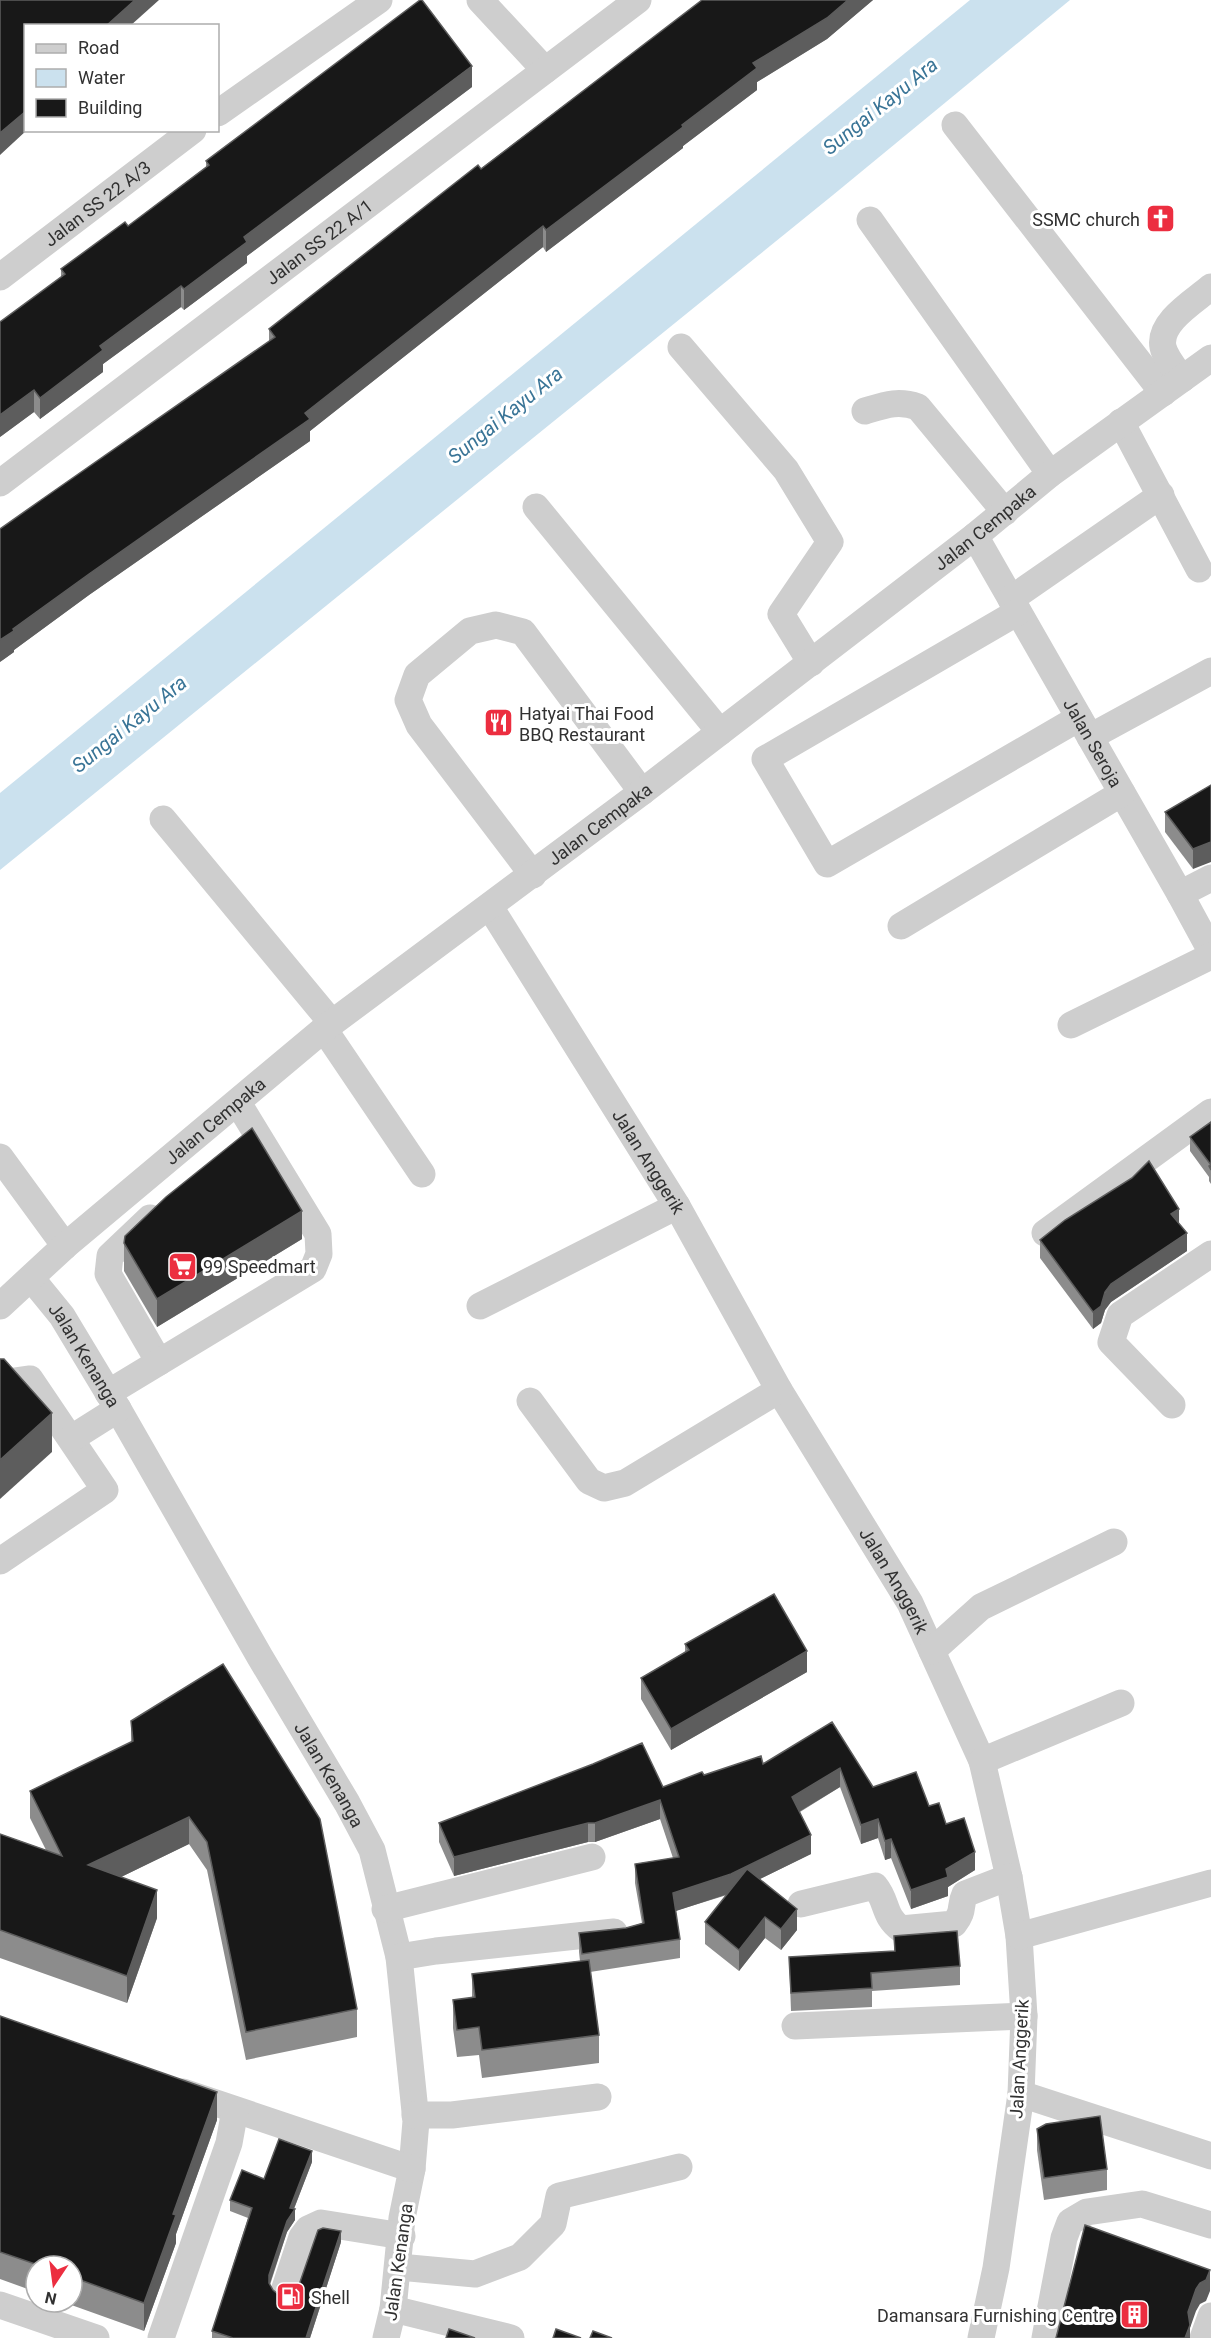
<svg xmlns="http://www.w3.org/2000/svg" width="1211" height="2338" font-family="Roboto,sans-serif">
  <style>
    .water { fill: #cbe1ee }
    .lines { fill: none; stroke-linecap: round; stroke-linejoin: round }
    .minor { stroke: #cecece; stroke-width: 27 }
    .wall { fill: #8c8c8c }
    .shaded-wall { fill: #5d5d5d }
    .building { fill: #181818; stroke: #5d5d5d; stroke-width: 1.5 }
    .labels { text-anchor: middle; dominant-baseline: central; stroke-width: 6; stroke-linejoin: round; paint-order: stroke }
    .street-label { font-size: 18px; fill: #313131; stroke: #fff }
    .poi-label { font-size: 18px; fill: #313131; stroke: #fff; text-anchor: start }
    .water-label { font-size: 20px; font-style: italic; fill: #3a7597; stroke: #fff }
  </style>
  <rect width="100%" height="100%" fill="#fff"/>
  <path class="water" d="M970 0H1070L833 195 0 870V793Z"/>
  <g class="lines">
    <g class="minor">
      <path d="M480 0 545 70"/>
      <path d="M218 113 379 0"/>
      <path d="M955 125 1163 393"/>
      <path d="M870 220 1050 474"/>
      <path id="s1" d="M0 277 193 130"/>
      <path d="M681 347 786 470 830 542 781 614 811 663"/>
      <path d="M1182 379C1176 370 1165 357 1163 347 1158 322 1195 301 1211 287"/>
      <path d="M865 411C885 405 898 400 918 407L1005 512"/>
      <path d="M1121 422 1199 569"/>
      <path id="s2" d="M0 483 638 0"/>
      <path d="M536 507 720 732"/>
      <path id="s3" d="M975 536 1180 894 1211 951"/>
      <path d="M1011 599 1161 495"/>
      <path d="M1018 612 765 759 827 864 1079 718"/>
      <path d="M1090 737 1211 671"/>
      <path d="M163 819 332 1023"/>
      <path d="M533 875 419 725 408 700 417 675 470 631 496 625 523 632 642 792"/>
      <path d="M1180 894 1211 878"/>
      <path id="s4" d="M490 907 677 1206 779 1390 910 1603 982 1761 1009 1877 1019 1936 1024 2016 1021 2094 996 2268 981 2338"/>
      <path d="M901 926 1122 793"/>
      <path d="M1071 1025 1211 956"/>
      <path d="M324 1029 422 1174"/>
      <path d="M0 1157 65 1246"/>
      <path d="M150 1218 110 1256 108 1274 159 1362"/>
      <path d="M1045 1233 1211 1112"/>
      <path id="s5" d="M31 1278 62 1316 118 1409 260 1657 347 1803 372 1850 399 1957 416 2121 412 2169 402 2218 393 2309 386 2338"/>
      <path id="s6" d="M0 1306 65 1246 324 1029 642 792 975 536 1050 474 1211 358"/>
      <path d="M480 1306 677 1206"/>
      <path d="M0 1383 30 1379 105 1490 0 1561"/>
      <path d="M108 1393 313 1269 319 1254 318 1234 238 1103"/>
      <path d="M530 1401 589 1481 604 1488 625 1483 779 1390"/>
      <path d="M1172 1405 1111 1342 1120 1315 1211 1254"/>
      <path d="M72 1438 118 1409"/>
      <path d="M932 1651 981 1607 1114 1542"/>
      <path d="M982 1761 1121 1703"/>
      <path d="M801 1904 875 1886C888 1902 883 1916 901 1929L954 1924C965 1910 959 1907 965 1894L1009 1877"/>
      <path d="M385 1909 592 1857"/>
      <path d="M1019 1936 1211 1883"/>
      <path d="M399 1957 436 1951 614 1932"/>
      <path d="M795 2026 1024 2016"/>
      <path d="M183 2092 412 2169"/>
      <path d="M1021 2094 1211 2156"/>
      <path d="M415 2115H452L598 2097"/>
      <path d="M399 2267 475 2274 520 2257 553 2224 559 2196 679 2167"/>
      <path d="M284 2291 302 2237 308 2229 321 2223 402 2236"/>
      <path d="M0 2305 96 2338"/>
      <path d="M393 2309 511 2338"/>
      <path d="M161 2338 229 2143 235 2110"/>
      <path d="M1045 2338 1064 2238 1070 2222 1087 2212 1142 2204 1211 2225"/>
      <path d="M1203 2338 1211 2316"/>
    </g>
  </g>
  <g class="wall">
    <path d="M702 0H873L827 39 757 82V90L683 146V148L546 252 543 247 310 431V441L89 595 14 650V652L0 662 269 341V329L641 47Z"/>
    <path d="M472 87 247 256V263L184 310 181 307 103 364V372L40 419 34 412 0 437 61 277V269L128 226 206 167V161Z"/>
    <path d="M1211 785 1193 869 1165 832V812Z"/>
    <path d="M1211 1122V1184L1209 1181V1177L1190 1151V1137Z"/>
    <path d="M1179 1224 1187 1251 1111 1302 1105 1310 1101 1323 1093 1329 1040 1258V1240Z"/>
    <path d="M302 1239 157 1327 124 1271V1243Z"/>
    <path d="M685 1644 807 1672 671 1750 641 1699V1678L685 1652Z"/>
    <path d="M131 1721 357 2009V2037L246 2060 207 1870 189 1844 121 1877 157 1918 127 2003 0 1958V1834L46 1850 30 1818V1791L131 1742Z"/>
    <path d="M832 1722 873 1787 929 1806 946 1824 975 1870 948 1887V1896L911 1909 891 1858 885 1860 878 1838 861 1844 840 1787 800 1812 811 1854 760 1879 797 1930 781 1950 765 1938 739 1971 705 1944V1922L727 1895 675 1911 680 1939V1958L590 1972 599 2035V2063L482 2078 479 2055 457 2057 453 2028V2000L472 1998V1974L580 1961 579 1952V1933L626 1928 642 1923 635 1883V1864L673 1858 660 1819 595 1842H588L454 1876 439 1842V1823L663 1787 704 1775 763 1764Z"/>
    <path d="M894 1936 960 1966V1985L872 1991V2007L791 2011 789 1957 894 1951Z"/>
    <path d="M0 2016 217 2120 176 2234V2243L144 2331 63 2302H72V2266H36V2292L0 2279Z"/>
    <path d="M1037 2129 1107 2169V2190L1044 2200 1037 2150Z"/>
    <path d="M312 2162 294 2209 295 2220 287 2232 270 2285 273 2290 278 2294 288 2295 294 2292 341 2242 310 2338H212V2331L248 2218 230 2211V2200L264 2179Z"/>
  </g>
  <g class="shaded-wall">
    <path d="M135 0H159L130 26H106Z"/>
    <path d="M848 0H873L827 39 757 82V90L683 146V148L546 252V230L682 125 753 63Z"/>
    <path d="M472 66V87L247 256V263L184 310V289L244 237Z"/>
    <path d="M26 111V130H27L0 155V133Z"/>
    <path d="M543 226V247L310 431V441L89 595 14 650V652L0 662V640L13 629 305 413Z"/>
    <path d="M181 286V307L103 364V372L40 419V398L100 346Z"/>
    <path d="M34 390V412L0 437V415Z"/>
    <path d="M1211 842V862L1193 869V849Z"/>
    <path d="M1179 1209V1226L1171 1214Z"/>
    <path d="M302 1211V1239L157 1327V1299Z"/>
    <path d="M1187 1233V1251L1111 1302 1105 1310 1101 1323 1093 1329V1312L1111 1284Z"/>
    <path d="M52 1413V1452L0 1499V1460Z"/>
    <path d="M807 1651V1672L671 1750V1729Z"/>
    <path d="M840 1768V1787L792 1816V1797Z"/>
    <path d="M660 1800V1819L595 1842V1823Z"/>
    <path d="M189 1817V1844L88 1893V1865Z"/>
    <path d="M878 1819V1838L861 1844V1825Z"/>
    <path d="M588 1823V1842L454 1876V1857Z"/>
    <path d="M811 1835V1854L731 1893 673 1912V1893Z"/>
    <path d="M891 1839V1858L885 1860V1841Z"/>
    <path d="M975 1852V1870L948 1887V1896L911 1909V1890Z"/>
    <path d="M157 1890V1918L127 2003V1976Z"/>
    <path d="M797 1909V1930L781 1950V1929Z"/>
    <path d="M765 1917V1938L739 1971V1950Z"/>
    <path d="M217 2092V2120L176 2234V2243L144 2331V2303L173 2214Z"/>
    <path d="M312 2151V2162L293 2211 295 2209V2220L287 2232 269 2286V2275L290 2208Z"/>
    <path d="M341 2231V2242L310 2338H306Z"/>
    <path d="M1210 2270V2291L1206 2301 1200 2304 1196 2311 1190 2328V2338H1185L1188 2312 1196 2289Z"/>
  </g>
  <g class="building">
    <path d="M0 0H135L106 26H26V111L0 133Z"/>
    <path d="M420 0H422L472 66 244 237 247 242 184 289 181 286 100 346 103 350 40 398 34 390 0 415V322L65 274 61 269 125 222 128 226 209 165 206 161Z"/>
    <path d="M702 0H848L827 18 753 63 757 68 682 125 683 127 546 230 543 226 305 413 310 419 89 574 13 629 14 631 0 640V529L41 500 275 337 269 329 478 165 481 169Z"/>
    <path d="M1211 785V842L1193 849 1165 812Z"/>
    <path d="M1211 1122V1170L1209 1166 1211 1165 1190 1137Z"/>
    <path d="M252 1128 302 1211 157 1299 124 1243 125 1236 166 1197Z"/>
    <path d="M1149 1161 1179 1209 1171 1214 1187 1233 1111 1284 1105 1292 1101 1306 1093 1312 1040 1240 1065 1220 1132 1178Z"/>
    <path d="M0 1359H4L52 1413 0 1460Z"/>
    <path d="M774 1594 807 1651 671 1729 641 1678 689 1650 685 1644Z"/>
    <path d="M223 1664 320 1819 357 2009 246 2032 207 1842 189 1817 88 1865 157 1890 127 1976 0 1930V1834L62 1856 30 1791 133 1741 131 1721Z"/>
    <path d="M832 1722 873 1787 916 1772 929 1806 939 1803 946 1824 964 1818 975 1852 946 1869 948 1877 911 1890 891 1839 885 1841 878 1819 861 1825 840 1768 792 1797 811 1835 731 1874 673 1893 680 1939 582 1954 579 1933 626 1928 644 1923 635 1864 679 1857 660 1800 595 1823H588L454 1857 439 1823 593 1764 642 1743 663 1787 702 1772 704 1775 761 1756 763 1764Z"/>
    <path d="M747 1869 797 1909 781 1929 765 1917 739 1950 705 1922Z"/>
    <path d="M957 1931 960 1966 871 1973 872 1988 791 1993 789 1957 895 1951 894 1936Z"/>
    <path d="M589 1960 599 2035 482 2050 479 2027 457 2030 453 2000 475 1997 472 1974Z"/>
    <path d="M0 2016 217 2092 173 2214 176 2215 144 2303 72 2277V2266H41L0 2252Z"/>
    <path d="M1100 2116 1107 2169 1044 2178 1037 2129 1046 2124Z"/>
    <path d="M279 2139 312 2151 290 2208 295 2209 287 2221 269 2275V2283L273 2290 278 2294 288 2295 294 2292 299 2285 318 2230 323 2228 341 2231 306 2338H233L212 2331 252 2208 230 2200 242 2170 264 2179Z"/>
    <path d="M1085 2225 1210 2270 1206 2280 1200 2283 1196 2289 1188 2312 1190 2325 1185 2338H1056Z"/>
    <path d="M449 2329 475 2338H446Z"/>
    <path d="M556 2329 581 2338H553Z"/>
    <path d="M593 2331 612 2338H590Z"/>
  </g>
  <defs>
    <symbol id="church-square" viewBox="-11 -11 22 22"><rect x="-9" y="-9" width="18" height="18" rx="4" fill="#ec2e40" stroke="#fff"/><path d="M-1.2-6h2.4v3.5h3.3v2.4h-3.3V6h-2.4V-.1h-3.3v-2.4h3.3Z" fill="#fff"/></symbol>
    <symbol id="restaurant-square" viewBox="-11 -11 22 22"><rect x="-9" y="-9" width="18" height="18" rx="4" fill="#ec2e40" stroke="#fff"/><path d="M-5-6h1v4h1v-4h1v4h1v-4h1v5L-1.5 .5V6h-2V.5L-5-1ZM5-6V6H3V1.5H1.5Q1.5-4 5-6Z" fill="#fff"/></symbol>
    <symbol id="supermarket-square" viewBox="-11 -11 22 22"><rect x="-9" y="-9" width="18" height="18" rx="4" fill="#ec2e40" stroke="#fff"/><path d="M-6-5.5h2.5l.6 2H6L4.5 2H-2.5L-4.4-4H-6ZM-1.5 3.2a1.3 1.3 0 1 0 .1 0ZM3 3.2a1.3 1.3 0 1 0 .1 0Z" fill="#fff"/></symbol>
    <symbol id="fuel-square" viewBox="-11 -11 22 22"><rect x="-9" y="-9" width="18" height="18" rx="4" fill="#ec2e40" stroke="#fff"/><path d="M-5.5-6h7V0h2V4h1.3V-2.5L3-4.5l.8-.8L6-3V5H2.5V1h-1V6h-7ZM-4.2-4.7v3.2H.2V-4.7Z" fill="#fff"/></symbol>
    <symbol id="building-square" viewBox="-11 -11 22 22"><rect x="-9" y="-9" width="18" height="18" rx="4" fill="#ec2e40" stroke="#fff"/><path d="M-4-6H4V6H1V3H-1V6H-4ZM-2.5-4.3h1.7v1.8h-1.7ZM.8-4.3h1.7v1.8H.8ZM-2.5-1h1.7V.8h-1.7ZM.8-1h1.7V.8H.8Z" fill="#fff"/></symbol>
  </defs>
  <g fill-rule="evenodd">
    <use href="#church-square" x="1144" y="202" width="33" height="33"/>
    <use href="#restaurant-square" x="482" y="706" width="33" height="33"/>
    <use href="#supermarket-square" x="166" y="1250" width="33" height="33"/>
    <use href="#fuel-square" x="274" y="2280" width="33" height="33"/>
    <use href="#building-square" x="1118" y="2298" width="33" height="33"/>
  </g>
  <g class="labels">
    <g class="street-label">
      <text stroke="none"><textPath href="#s1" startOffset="122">Jalan SS 22 A/3</textPath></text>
      <text stroke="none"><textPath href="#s2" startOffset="400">Jalan SS 22 A/1</textPath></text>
      <text stroke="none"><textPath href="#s6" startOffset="1256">Jalan Cempaka</textPath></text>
      <text stroke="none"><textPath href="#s3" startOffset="238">Jalan Seroja</textPath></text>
      <text stroke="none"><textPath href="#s6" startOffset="770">Jalan Cempaka</textPath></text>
      <text stroke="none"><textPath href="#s6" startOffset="284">Jalan Cempaka</textPath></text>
      <text stroke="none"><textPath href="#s4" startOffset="300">Jalan Anggerik</textPath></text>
      <text stroke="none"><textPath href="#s5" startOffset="94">Jalan Kenanga</textPath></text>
      <text stroke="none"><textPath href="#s4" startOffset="786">Jalan Anggerik</textPath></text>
      <text stroke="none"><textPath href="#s5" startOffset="580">Jalan Kenanga</textPath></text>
      <text transform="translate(1019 2059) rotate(-87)">Jalan Anggerik</text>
      <text transform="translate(398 2262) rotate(-82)">Jalan Kenanga</text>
    </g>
    <g class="poi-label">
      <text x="1140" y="219" text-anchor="end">SSMC church</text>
      <text x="519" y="713">Hatyai Thai Food<tspan x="519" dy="21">BBQ Restaurant</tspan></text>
      <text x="203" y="1266">99 Speedmart</text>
      <text x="311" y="2297">Shell</text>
      <text x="1114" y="2315" text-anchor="end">Damansara Furnishing Centre</text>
    </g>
    <g class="water-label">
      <text transform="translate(880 106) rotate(-39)">Sungai Kayu Ara</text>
      <text transform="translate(505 415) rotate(-39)">Sungai Kayu Ara</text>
      <text transform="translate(129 724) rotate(-39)">Sungai Kayu Ara</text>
    </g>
  </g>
  <rect x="24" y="24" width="195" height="108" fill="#ffffff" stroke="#adadad" stroke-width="1.5"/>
  <rect x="36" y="44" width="30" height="9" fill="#cecece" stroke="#adadad" stroke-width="1.5"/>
  <text x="78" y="54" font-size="18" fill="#313131">Road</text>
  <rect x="36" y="69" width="30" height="18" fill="#cbe1ee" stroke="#adadad" stroke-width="1.5"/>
  <text x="78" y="84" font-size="18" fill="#313131">Water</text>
  <rect x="36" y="99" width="30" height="18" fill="#181818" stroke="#adadad" stroke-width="1.5"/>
  <text x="78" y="114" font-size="18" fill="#313131">Building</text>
  <g transform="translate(54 2284) rotate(193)"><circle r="28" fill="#ffffff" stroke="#adadad" stroke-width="1.5"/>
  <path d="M0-4.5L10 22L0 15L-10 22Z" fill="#ec2e40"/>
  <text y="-9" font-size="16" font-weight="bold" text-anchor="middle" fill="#313131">N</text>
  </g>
</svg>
